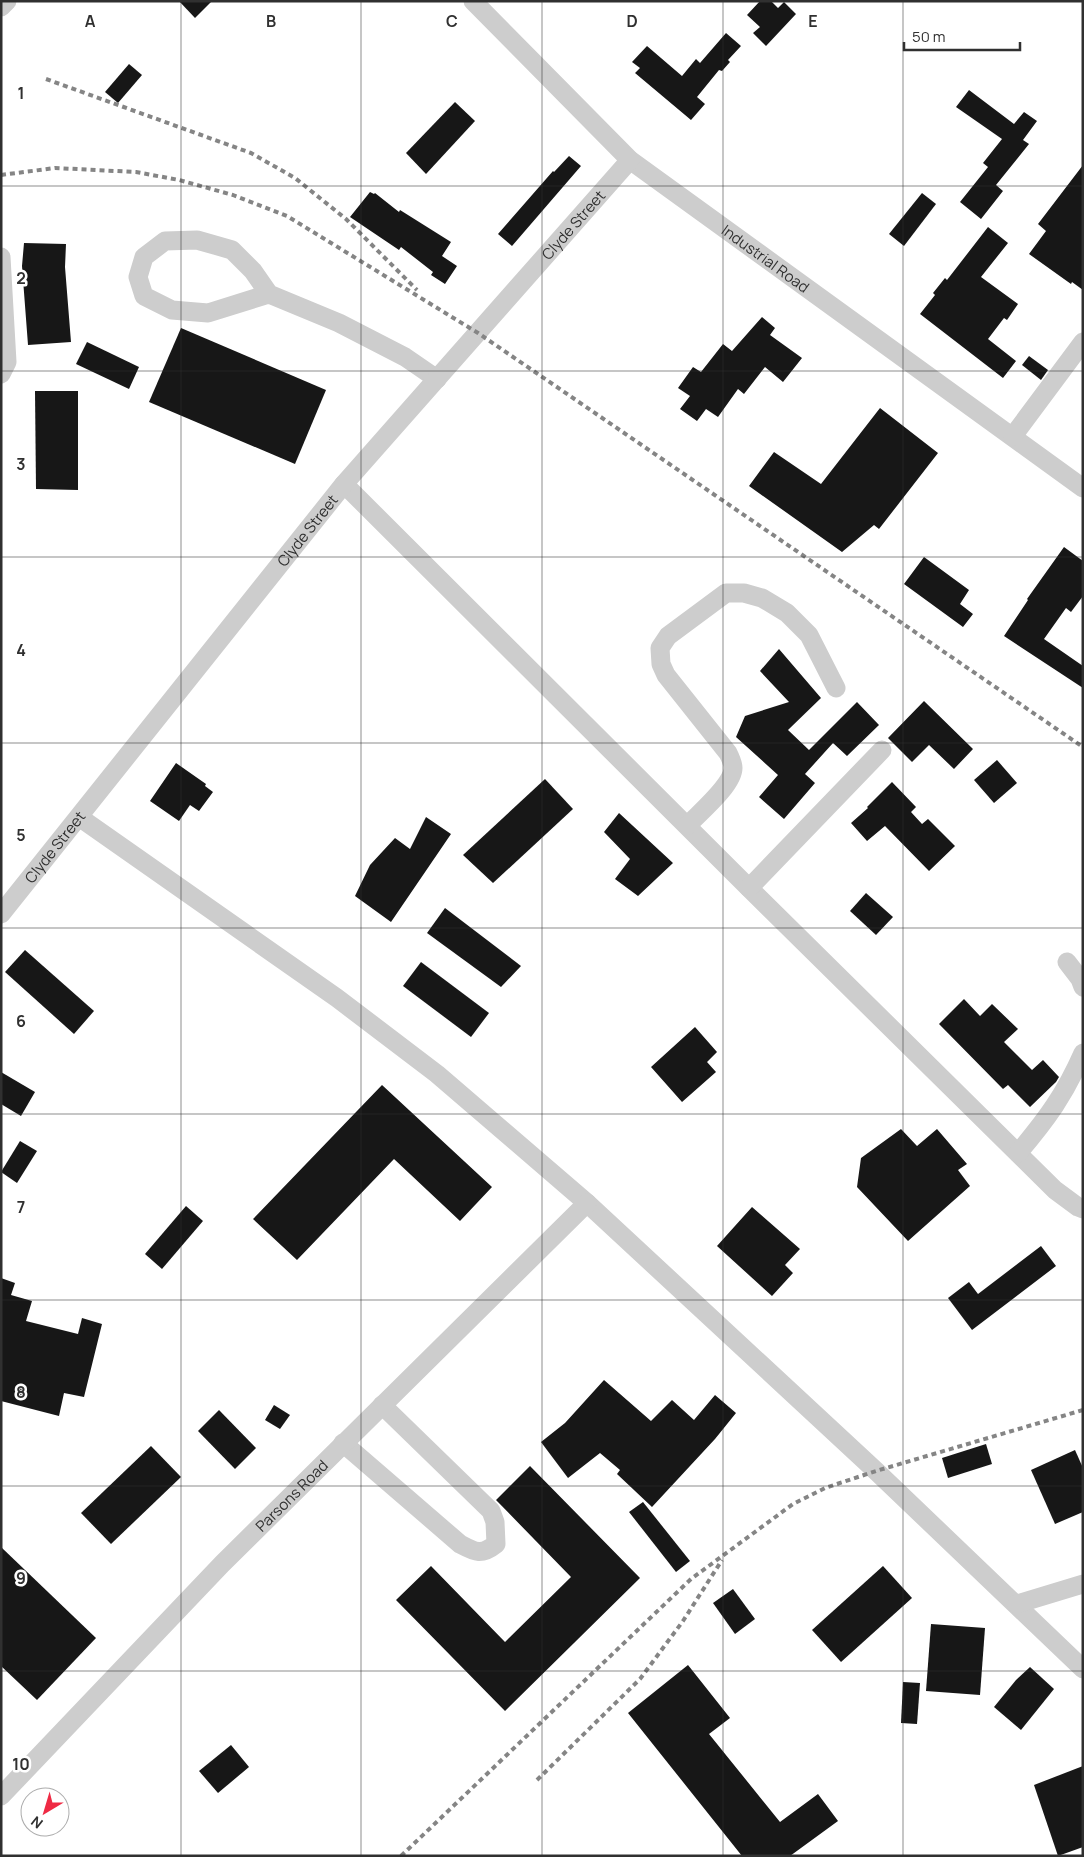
<svg xmlns="http://www.w3.org/2000/svg" width="1084" height="1857" font-family="Manrope,sans-serif">
  <style>
    .building { fill: #171717 }
    .lines { fill: none; stroke-linecap: round; stroke-linejoin: round }
    .minor { stroke: #cdcdcd; stroke-width: 19 }
    .rail { stroke: #858585; stroke-width: 4; stroke-dasharray: 5 4; stroke-linecap: butt }
    .grid { fill: none; stroke: #303030; stroke-width: 1; stroke-opacity: 0.55 }
    .labels { text-anchor: middle; dominant-baseline: central; stroke-width: 5; stroke-linejoin: round; paint-order: stroke }
    .street-label { font-size: 15px; fill: #303030; stroke: #fff }
    .grid-label { font-size: 16px; text-anchor: middle; font-weight: bold; fill: #303030; stroke: #fff; stroke-width: 5; stroke-linejoin: round; paint-order: stroke }
  </style>
  <rect width="100%" height="100%" fill="#fff"/>
  <g class="building">
    <path d="M179 1H212L195 18Z"/>
    <path d="M760 1H771L778 8 784 2 796 14 766 46 753 33 760 27 747 15Z"/>
    <path d="M726 33 741 46 728 60 730 62 722 71 719 70 697 97 705 104 691 120 635 73 640 68 632 62 647 46 682 76 696 59 700 63Z"/>
    <path d="M129 64 142 75 118 103 105 92Z"/>
    <path d="M969 90 1014 124 1024 112 1037 121 1023 140 1029 144 996 185 1003 191 981 219 960 202 988 167 983 163 1002 139 956 107Z"/>
    <path d="M455 102 475 121 426 174 406 153Z"/>
    <path d="M569 156 581 166 512 246 498 234 553 171 554 172Z"/>
    <path d="M1083 165V290L1072 282 1071 284 1029 254 1046 231 1038 224Z"/>
    <path d="M370 192 374 194 375 193 399 212 400 210 451 242 442 256 457 266 445 284 431 275 433 272 401 247 399 250 350 217Z"/>
    <path d="M922 193 936 204 904 246 889 234Z"/>
    <path d="M988 227 1008 243 981 277 1018 304 1007 320 1004 318 988 339 1016 361 1003 378 920 314 935 295 933 293 945 278 947 280Z"/>
    <path d="M24 243 66 244 65 267 71 342 28 345 22 266Z"/>
    <path d="M762 317 775 328 770 335 802 358 783 382 765 367 744 394 738 389 718 417 706 409 697 421 680 409 690 396 678 388 693 367 701 372 723 344 732 351Z"/>
    <path d="M181 328 326 390 295 464 149 402Z"/>
    <path d="M87 342 139 367 129 389 76 364Z"/>
    <path d="M1029 356 1048 370 1041 380 1022 365Z"/>
    <path d="M35 391H78V490L36 489Z"/>
    <path d="M880 408 938 453 879 529 874 525 842 552 749 486 774 452 821 484Z"/>
    <path d="M1064 547 1083 561V596L1071 612 1066 608 1044 639 1083 666V688L1004 636 1028 600 1027 599Z"/>
    <path d="M924 557 969 590 960 604 973 614 963 627 904 584Z"/>
    <path d="M779 649 821 698 788 730 809 750 857 702 879 725 847 756 833 743 805 774 815 783 784 819 759 797 778 775 736 737 745 716 789 702 760 671Z"/>
    <path d="M924 701 973 749 954 769 929 745 912 762 888 738Z"/>
    <path d="M997 760 1017 783 994 803 974 780Z"/>
    <path d="M176 763 206 784 205 786 213 792 199 811 190 805 179 821 150 801Z"/>
    <path d="M545 779 573 809 493 883 463 855Z"/>
    <path d="M892 782 916 807 911 812 922 824 928 819 955 846 929 871 885 826 867 841 851 823 868 808 867 807Z"/>
    <path d="M619 813 673 863 638 896 615 879 630 859 604 832Z"/>
    <path d="M426 817 451 834 391 922 355 896 370 865 395 838 410 849Z"/>
    <path d="M866 893 893 917 876 935 850 911Z"/>
    <path d="M445 908 521 966 501 987 427 933Z"/>
    <path d="M25 950 94 1011 74 1034 5 972Z"/>
    <path d="M421 962 489 1013 471 1037 403 986Z"/>
    <path d="M964 999 980 1016 992 1004 1018 1029 1004 1042 1032 1070 1043 1060 1059 1077 1056 1082 1030 1107 1008 1085 1003 1089 939 1024Z"/>
    <path d="M695 1027 717 1052 707 1062 716 1072 682 1102 651 1067Z"/>
    <path d="M1 1072 35 1092 21 1116 1 1104Z"/>
    <path d="M382 1085 492 1187 460 1221 394 1159 297 1260 253 1219Z"/>
    <path d="M901 1129 917 1146 937 1129 967 1164 958 1170 970 1186 908 1241 857 1187 861 1158Z"/>
    <path d="M20 1141 37 1151 17 1183 1 1172Z"/>
    <path d="M186 1206 203 1221 162 1269 145 1254Z"/>
    <path d="M752 1207 800 1249 785 1265 793 1273 772 1296 717 1246Z"/>
    <path d="M1041 1246 1056 1266 972 1330 948 1298 969 1282 978 1294Z"/>
    <path d="M1 1278 15 1283 11 1295 32 1301 26 1321 78 1334 82 1318 102 1324 84 1397 64 1393 59 1416 1 1401Z"/>
    <path d="M604 1380 651 1421 672 1400 694 1420 715 1395 736 1413 715 1439 652 1507 617 1474 620 1470 600 1453 568 1478 541 1442 565 1423Z"/>
    <path d="M274 1405 290 1415 280 1429 265 1420Z"/>
    <path d="M219 1410 256 1448 235 1469 198 1431Z"/>
    <path d="M986 1444 992 1464 948 1478 942 1458Z"/>
    <path d="M151 1446 181 1477 111 1544 81 1513Z"/>
    <path d="M1075 1450 1083 1468V1512L1055 1524 1031 1470Z"/>
    <path d="M530 1466 640 1578 505 1711 396 1600 431 1566 505 1642 571 1577 496 1500Z"/>
    <path d="M643 1502 690 1561 676 1572 629 1512Z"/>
    <path d="M1 1547 96 1638 37 1700 1 1666Z"/>
    <path d="M883 1566 912 1598 841 1662 812 1630Z"/>
    <path d="M733 1589 755 1619 735 1634 713 1603Z"/>
    <path d="M931 1624 985 1628 980 1695 926 1691Z"/>
    <path d="M688 1665 730 1718 709 1734 780 1822 818 1794 838 1821 790 1856H742L628 1713Z"/>
    <path d="M1030 1667 1054 1689 1021 1730 994 1707 1016 1680Z"/>
    <path d="M903 1682 920 1683 917 1724 901 1723Z"/>
    <path d="M231 1745 249 1767 218 1793 199 1771Z"/>
    <path d="M1083 1766V1847L1058 1856 1034 1785Z"/>
  </g>
  <g class="lines">
    <g class="minor">
      <path id="s1" d="M473 1 630 160 1083 488"/>
      <path d="M1 7 7 1"/>
      <path d="M1 257 7 362 1 374"/>
      <path d="M269 294 208 313 172 310 144 296 138 277 144 257 165 241 197 240 232 250 253 271 269 294 339 323 405 357 437 379"/>
      <path d="M1013 436 1083 342"/>
      <path d="M344 484 749 888 1055 1190 1078 1207 1083 1209"/>
      <path d="M79 817 337 998 437 1074 587 1203 876 1471 1083 1669"/>
      <path d="M688 825C699 813 733 785 733 768 733 763 730 757 728 753L666 675 661 664 660 648 668 636 726 593H744L762 598 787 613 809 635 836 688"/>
      <path d="M749 888 882 750"/>
      <path id="s2" d="M1 914 344 484 630 160"/>
      <path d="M1067 962 1080 979 1083 987"/>
      <path d="M1018 1153C1047 1119 1065 1094 1083 1053"/>
      <path d="M343 1443 460 1544C475 1552 481 1556 496 1544L495 1522 491 1511 382 1405"/>
      <path d="M1017 1604 1083 1584"/>
      <path id="s3" d="M1 1796 222 1564 587 1203"/>
    </g>
    <g class="rail">
      <path d="M46 79 251 153 295 178 346 219 417 290"/>
      <path d="M1 175 55 168 136 172 179 180 233 195 287 216 478 333 1083 747"/>
      <path d="M537 1780 640 1679 683 1621 722 1560"/>
      <path d="M401 1856 691 1579 793 1504 825 1488 876 1471 1083 1410"/>
    </g>
  </g>
  <path class="grid" d="M181 1V1856M361 1V1856M542 1V1856M723 1V1856M903 1V1856M1 186H1083M1 371H1083M1 557H1083M1 743H1083M1 928H1083M1 1114H1083M1 1300H1083M1 1486H1083M1 1671H1083"/>
  <g class="labels">
    <g class="street-label">
      <text stroke="none"><textPath href="#s2" startOffset="896">Clyde Street</textPath></text>
      <text stroke="none"><textPath href="#s1" startOffset="391">Industrial Road</textPath></text>
      <text stroke="none"><textPath href="#s2" startOffset="491">Clyde Street</textPath></text>
      <text stroke="none"><textPath href="#s2" startOffset="86">Clyde Street</textPath></text>
      <text stroke="none"><textPath href="#s3" startOffset="418">Parsons Road</textPath></text>
    </g>
  </g>
  <g class="grid-label">
    <text x="90" y="27">A</text>
    <text x="271" y="27">B</text>
    <text x="452" y="27">C</text>
    <text x="632" y="27">D</text>
    <text x="813" y="27">E</text>
    <text x="21" y="99">1</text>
    <text x="21" y="284">2</text>
    <text x="21" y="470">3</text>
    <text x="21" y="656">4</text>
    <text x="21" y="841">5</text>
    <text x="21" y="1027">6</text>
    <text x="21" y="1213">7</text>
    <text x="21" y="1398">8</text>
    <text x="21" y="1584">9</text>
    <text x="21" y="1770">10</text>
  </g>
  <rect width="1084" height="1857" fill="none" stroke="#303030" stroke-width="5"/>
  <g transform="translate(45 1812) rotate(218)"><circle r="24" fill="#ffffff" stroke="#acacac"/>
  <path d="M0-4L9 19L0 12L-9 19Z" fill="#ef2a44"/>
  <text y="-8" font-size="14" font-weight="bold" text-anchor="middle" fill="#303030">N</text>
  </g>
  <path d="M904 42v8h116v-8" fill="none" stroke="#303030" stroke-width="2.5"/>
  <text x="912" y="42" font-size="15" fill="#303030" stroke="#ffffff" stroke-width="4" paint-order="stroke">50 m</text>
</svg>
